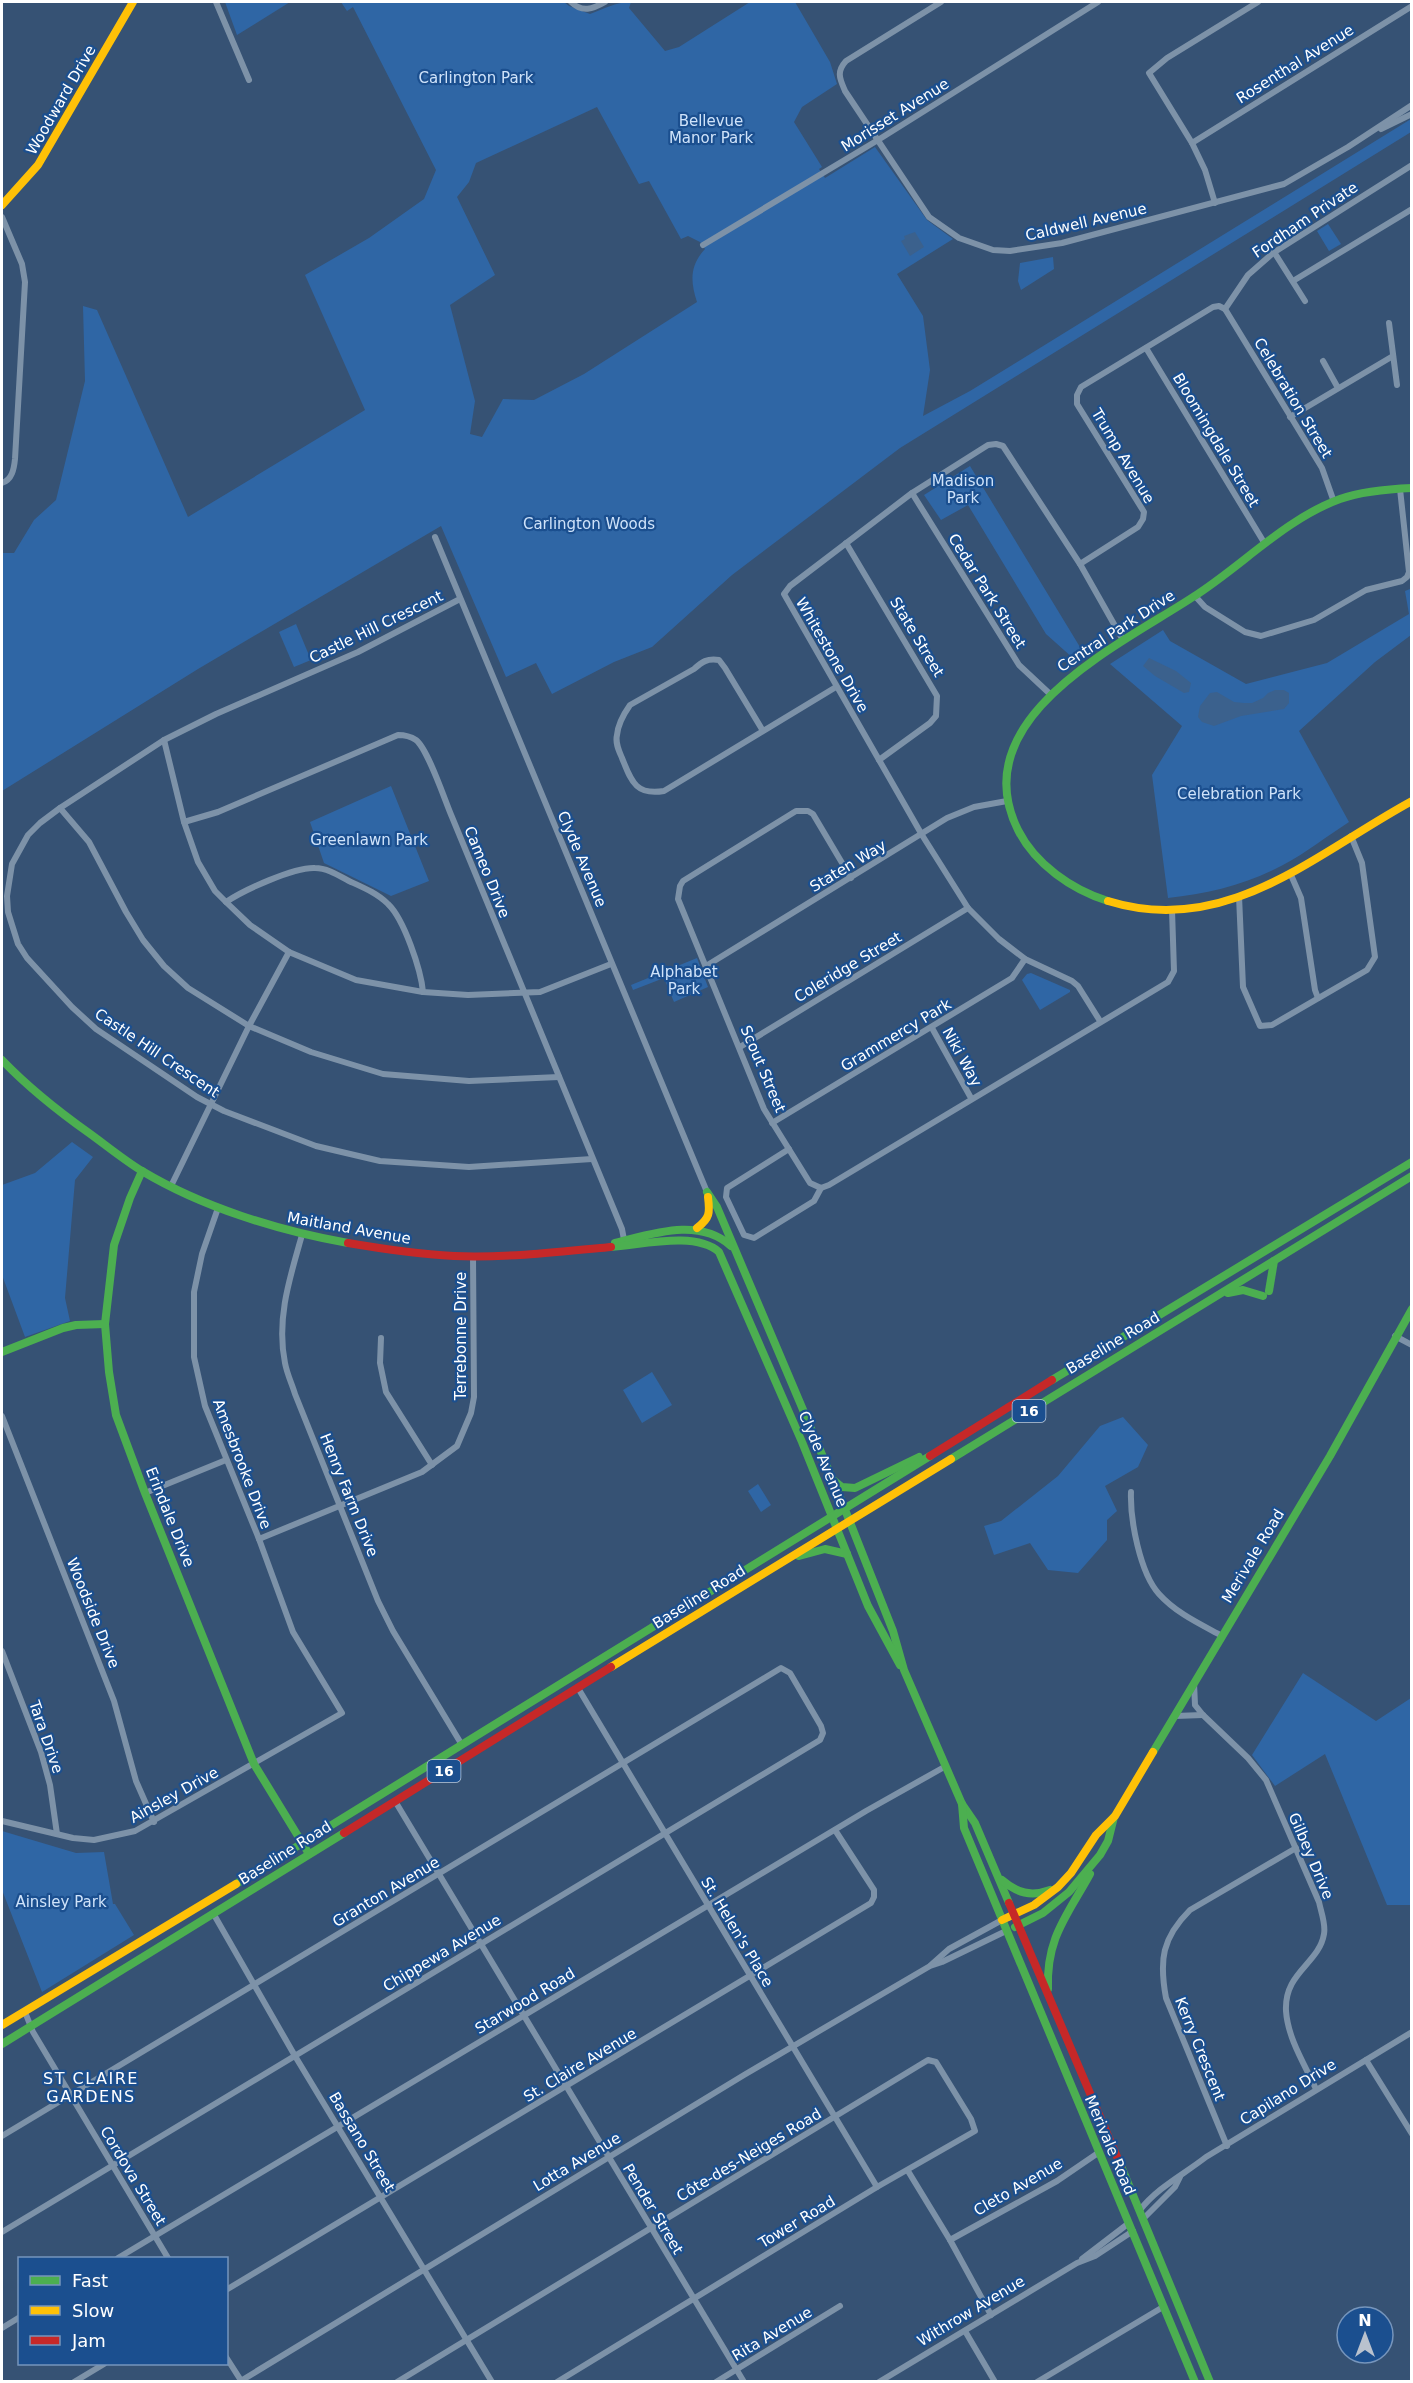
<svg xmlns="http://www.w3.org/2000/svg" width="1413" height="2383" font-family="'DejaVu Sans',sans-serif">
  <style>
    .green { fill: #2f66a5; fill-rule: evenodd }
    .water { fill: #3b618d }
    .lines { fill: none; stroke-linecap: round; stroke-linejoin: round }
    .street { stroke: #7d92a8; stroke-width: 6 }
    .fast { stroke: #4caf50; stroke-width: 8 }
    .slow { stroke: #ffc107; stroke-width: 8 }
    .jam { stroke: #c62828; stroke-width: 8 }
    .labels { text-anchor: middle; dominant-baseline: central; stroke-width: 4.5; stroke-linejoin: round; paint-order: stroke }
    .shield { fill: #1b4f8f; stroke: #bbcadd; stroke-width: 1.5 }
    .shield-label { font-size: 14px; font-weight: bold; fill: #fff }
    .street-label { font-size: 15px; fill: #fff; stroke: #1b4f8f }
    .park-label { font-size: 15px; fill: #cfe3fa; stroke: #1b4f8f }
    .neighbourhood-label { font-size: 16px; letter-spacing: 1.5px; fill: #fff; stroke: #1b4f8f }
  </style>
  <rect width="100%" height="100%" fill="#365274"/>
  <g class="green">
    <path d="M225 2H290L237 35Z"/>
    <path d="M341 2H564L569 6 590 14C604 9 615 2 631 2L629 8 665 51 679 47 750 2H795L830 62 837 84 802 107 794 122 822 167 819 169 825 178 875 147 927 220 953 239 897 274 923 316 930 370 923 416 970 391 1411 119V132L900 448 732 575 652 647 614 662 552 694 536 663 506 677 441 526 198 669 2 791V553H14L34 520 56 500 85 381 83 306 97 310 188 517 365 410 305 275 369 238 424 199 436 170 353 7 347 11ZM597 107 639 184 649 181 681 239 688 236 700 242 705 249C690 265 690 281 697 302L584 374 534 400 503 399 482 437 470 434 475 401 450 305 495 275 457 197 469 182 476 163Z"/>
    <path d="M1328 224 1341 244 1329 251 1317 231Z"/>
    <path d="M1053 257 1054 269 1021 290 1018 281 1020 263Z"/>
    <path d="M970 466 1083 652 1074 659 1046 634 968 505 941 520 924 495Z"/>
    <path d="M1411 578V635L1375 662 1299 731 1349 822C1327 836 1306 853 1283 865 1248 884 1208 894 1168 898L1152 775 1182 726 1110 664 1163 630 1170 641 1246 684 1327 663 1409 614 1405 591 1410 589Z"/>
    <path d="M296 624 311 660 294 667 279 632Z"/>
    <path d="M391 786 429 881 391 896 324 863 310 822Z"/>
    <path d="M697 958 708 987 674 1002 664 978 633 990 631 985Z"/>
    <path d="M1031 973 1070 990V992L1040 1010 1022 980 1027 974Z"/>
    <path d="M72 1142 93 1157 75 1180 65 1298 70 1321 25 1337 2 1275V1185L35 1173Z"/>
    <path d="M652 1372 672 1405 642 1423 623 1390Z"/>
    <path d="M1123 1417 1148 1445 1138 1467 1105 1486 1117 1511 1107 1520V1540L1078 1573 1048 1570 1030 1543 994 1555 984 1526 1001 1521 1058 1476 1100 1426Z"/>
    <path d="M758 1484 771 1505 761 1512 748 1491Z"/>
    <path d="M1303 1673 1376 1721 1411 1698V1905H1387L1325 1754 1275 1786 1252 1755Z"/>
    <path d="M2 1831 76 1853 104 1852 113 1904H115L134 1935 42 1992 2 1890Z"/>
  </g>
  <g class="water">
    <path d="M915 232 924 247 910 256 901 241 905 239 904 236Z"/>
    <path d="M1149 658 1176 671 1191 683 1189 692 1184 693 1155 676 1143 666Z"/>
    <path d="M1275 690H1284L1289 693V703L1284 709 1241 716 1214 726 1202 722 1198 717 1200 706 1210 693 1217 692 1234 702 1244 703H1252L1263 698 1268 693Z"/>
  </g>
  <g class="lines">
    <g class="street">
      <path d="M216 2 249 80"/>
      <path d="M571 2C582 13 593 9 605 2"/>
      <path d="M941 2 846 61C836 72 840 79 845 91L929 217 959 238 993 250 1010 251 1062 243 1284 184 1348 147 1412 105"/>
      <path d="M1381 129 1412 114"/>
      <path d="M1192 143 1412 6"/>
      <path d="M1215 203 1205 170 1192 143 1149 73 1167 58 1258 2"/>
      <path d="M2 217 22 264 25 282 15 459C14 469 12 480 2 483"/>
      <path d="M703 245 878 140 1098 2"/>
      <path d="M1274 252 1305 301"/>
      <path d="M1293 281 1412 209"/>
      <path d="M1225 309 1248 275 1273 253 1412 165"/>
      <path d="M1225 309 1322 468 1334 502"/>
      <path d="M1389 323 1397 385"/>
      <path d="M1146 348 1265 544"/>
      <path d="M1323 361 1338 388"/>
      <path d="M1290 417 1393 356"/>
      <path d="M912 493 1019 665 1050 694"/>
      <path d="M435 537 707 1192"/>
      <path d="M846 543 937 696 936 716 930 723 879 760"/>
      <path d="M1080 564 1138 527 1143 519 1144 512 1077 404V395L1081 387 1213 307 1219 306 1225 309"/>
      <path d="M1195 596 1205 607 1245 632 1261 636 1314 620 1366 590 1402 581 1407 577 1409 572 1400 489"/>
      <path d="M460 599 358 652 216 714 164 740 60 808 40 823 28 835 12 864 7 896 8 912 18 944 27 958 72 1007 96 1029 197 1097 224 1111 316 1146 380 1161 469 1167 592 1159"/>
      <path d="M763 731 725 668 719 660C707 658 702 662 694 669L630 705C623 715 618 724 617 735 615 743 619 751 622 758 631 780 635 796 664 791L836 687"/>
      <path d="M164 740 184 822 198 862 215 891 226 902 250 925 289 952 356 980 423 992 468 995 540 992 611 964"/>
      <path d="M60 808 89 842 126 912 143 940 164 966 188 988 249 1026 311 1052 383 1074 469 1081 559 1077"/>
      <path d="M184 822 218 812 398 735C405 735 410 736 416 740 428 749 445 801 452 817L622 1229 625 1245"/>
      <path d="M1291 875 1301 898 1315 990 1318 998"/>
      <path d="M851 878 813 814 808 811H796L683 881 680 886 678 899 764 1109 810 1183 821 1188 829 1185 1168 982 1174 971 1172 910"/>
      <path d="M1239 896 1243 987 1260 1026 1272 1025 1367 970 1375 957 1362 863 1351 836"/>
      <path d="M226 902C244 890 294 867 315 868 327 868 338 875 349 881 362 887 377 893 388 904 404 919 421 970 423 992"/>
      <path d="M706 966 947 818 974 807 1007 801"/>
      <path d="M1100 1021 1078 986 1072 981 1025 959 999 939 968 908 922 835 784 594 790 586 912 493 988 445 996 444 1003 446 1080 564 1123 640"/>
      <path d="M932 1028 971 1098"/>
      <path d="M740 1047 968 908"/>
      <path d="M772 1123 1012 978 1025 959"/>
      <path d="M789 1149 727 1188 726 1197 744 1235 754 1238 814 1201 821 1188"/>
      <path d="M172 1184 249 1026 289 952"/>
      <path d="M302 1235C290 1277 276 1319 285 1363 287 1374 292 1384 295 1394L378 1601 393 1631 462 1745"/>
      <path d="M1395 1336 1412 1345"/>
      <path d="M381 1338 380 1363 386 1392 432 1465"/>
      <path d="M2 1416 114 1701 136 1781 154 1822"/>
      <path d="M1131 1492C1130 1520 1140 1573 1159 1594 1176 1613 1200 1624 1222 1636"/>
      <path d="M145 1493 226 1460"/>
      <path d="M259 1539 422 1472 457 1446 471 1413 474 1397 473 1256"/>
      <path d="M2 1651 41 1752 50 1785 57 1834"/>
      <path d="M1194 1683 1195 1705 1203 1715 1248 1758 1266 1780 1319 1902C1321 1912 1326 1924 1324 1934 1319 1964 1284 1972 1286 2011 1288 2039 1305 2065 1316 2089"/>
      <path d="M578 1688 877 2187"/>
      <path d="M1175 1716 1203 1715"/>
      <path d="M395 1801 744 2382"/>
      <path d="M2 1821 73 1838 94 1840 135 1831 342 1713 293 1632 259 1539 205 1406 194 1357V1292L202 1254 218 1208"/>
      <path d="M213 1913 295 2056 492 2382"/>
      <path d="M931 1965 949 1949 1002 1920"/>
      <path d="M25 2012 33 2032 168 2258"/>
      <path d="M1366 2060 1412 2134"/>
      <path d="M2 2136 781 1668 790 1673 821 1726 823 1733 820 1740 2 2232"/>
      <path d="M1227 2146 1166 1998C1159 1960 1162 1938 1190 1910L1296 1848"/>
      <path d="M908 2171 950 2240 991 2315"/>
      <path d="M1140 2210C1158 2187 1183 2175 1206 2157L1412 2032"/>
      <path d="M1143 2219 1175 2187 1180 2177"/>
      <path d="M950 2240 1057 2181 1098 2153"/>
      <path d="M118 2258 866 1811 946 1766"/>
      <path d="M1082 2259 1129 2223"/>
      <path d="M226 2290 871 1903 874 1897V1890L835 1830"/>
      <path d="M2 2328 20 2317"/>
      <path d="M965 2331 995 2382"/>
      <path d="M226 2357 242 2382"/>
      <path d="M74 2382 104 2364"/>
      <path d="M239 2382 744 2075 930 1966 942 1962 1006 1931"/>
      <path d="M397 2382 928 2060 936 2062 971 2119 975 2131 877 2187 557 2382"/>
      <path d="M716 2382 840 2306"/>
      <path d="M879 2382 1077 2263 1095 2256 1133 2231"/>
      <path d="M1037 2382 1163 2307"/>
    </g>
    <g class="fast">
      <path d="M1108 901C1072 890 1035 864 1018 830 962 718 1120 645 1193 597 1242 566 1285 519 1340 499 1363 491 1388 489 1412 488"/>
      <path d="M2 1060C29 1088 58 1111 89 1133 107 1146 124 1160 142 1171 202 1207 279 1231 348 1243"/>
      <path d="M142 1171 130 1198 114 1245 105 1324 109 1372 116 1415 145 1493 254 1764 309 1854"/>
      <path d="M707 1192 717 1207 840 1497 893 1631 904 1670 962 1804 975 1823 1009 1903"/>
      <path d="M615 1243C652 1234 699 1217 731 1246"/>
      <path d="M611 1247C642 1245 695 1231 719 1252L802 1442 868 1606 900 1665"/>
      <path d="M1269 1291 1274 1261"/>
      <path d="M1228 1293 1243 1290 1263 1296"/>
      <path d="M2 1352 63 1328 76 1325 105 1324"/>
      <path d="M1052 1380 1412 1162"/>
      <path d="M951 1459 1412 1176"/>
      <path d="M832 1479 842 1487 855 1488 919 1457"/>
      <path d="M799 1556 825 1549 847 1554"/>
      <path d="M1153 1752 1330 1456 1412 1309"/>
      <path d="M962 1804 964 1828 1195 2382"/>
      <path d="M1002 1880C1017 1893 1031 1897 1050 1890"/>
      <path d="M236 1884 930 1456"/>
      <path d="M1015 1927 1043 1913 1069 1892 1100 1855 1108 1841 1114 1817"/>
      <path d="M1048 1989C1046 1938 1067 1916 1090 1874"/>
      <path d="M2 2044 344 1833"/>
      <path d="M1121 2166 1210 2382"/>
    </g>
    <g class="slow">
      <path d="M2 205 38 165 133 2"/>
      <path d="M1108 901C1227 938 1316 853 1412 801"/>
      <path d="M697 1228C710 1218 710 1213 708 1197"/>
      <path d="M611 1667 951 1459"/>
      <path d="M1002 1920 1034 1905 1058 1887 1071 1873 1096 1835 1115 1816 1153 1752"/>
      <path d="M2 2025 236 1884"/>
    </g>
    <g class="jam">
      <path d="M348 1243C383 1249 419 1254 454 1256 506 1258 559 1252 611 1247"/>
      <path d="M930 1456 1052 1380"/>
      <path d="M344 1833 611 1667"/>
      <path d="M1009 1903 1121 2166"/>
    </g>
  </g>
  <g class="labels">
    <g class="shield">
      <rect x="1012.5" y="1400" width="33" height="22" rx="4.5"/>
      <rect x="427.5" y="1760" width="33" height="22" rx="4.5"/>
    </g>
    <g class="shield-label">
      <text x="1029" y="1411">16</text>
      <text x="444" y="1771">16</text>
    </g>
    <g class="street-label">
      <text transform="translate(1295 64) rotate(-32)">Rosenthal Avenue</text>
      <text transform="translate(61 100) rotate(-60)">Woodward Drive</text>
      <text transform="translate(895 115) rotate(-32)">Morisset Avenue</text>
      <text transform="translate(1305 220) rotate(-34)">Fordham Private</text>
      <text transform="translate(1086 222) rotate(-13)">Caldwell Avenue</text>
      <text transform="translate(1293 398) rotate(59)">Celebration Street</text>
      <text transform="translate(1216 440) rotate(59)">Bloomingdale Street</text>
      <text transform="translate(1123 456) rotate(59)">Trump Avenue</text>
      <text transform="translate(987 591) rotate(58)">Cedar Park Street</text>
      <text transform="translate(376 627) rotate(-26)">Castle Hill Crescent</text>
      <text transform="translate(1116 631) rotate(-33)">Central Park Drive</text>
      <text transform="translate(917 637) rotate(59)">State Street</text>
      <text transform="translate(832 655) rotate(60)">Whitestone Drive</text>
      <text transform="translate(582 859) rotate(67)">Clyde Avenue</text>
      <text transform="translate(848 866) rotate(-31)">Staten Way</text>
      <text transform="translate(487 872) rotate(68)">Cameo Drive</text>
      <text transform="translate(848 967) rotate(-31)">Coleridge Street</text>
      <text transform="translate(896 1035) rotate(-31)">Grammercy Park</text>
      <text transform="translate(157 1053) rotate(34)">Castle Hill Crescent</text>
      <text transform="translate(962 1057) rotate(61)">Niki Way</text>
      <text transform="translate(763 1069) rotate(67)">Scout Street</text>
      <text transform="translate(349 1228) rotate(10)">Maitland Avenue</text>
      <text transform="translate(461 1336) rotate(-90)">Terrebonne Drive</text>
      <text transform="translate(1113 1343) rotate(-31)">Baseline Road</text>
      <text transform="translate(823 1459) rotate(67)">Clyde Avenue</text>
      <text transform="translate(242 1464) rotate(69)">Amesbrooke Drive</text>
      <text transform="translate(349 1495) rotate(68)">Henry Farm Drive</text>
      <text transform="translate(170 1517) rotate(68)">Erindale Drive</text>
      <text transform="translate(1253 1556) rotate(-59)">Merivale Road</text>
      <text transform="translate(699 1597) rotate(-32)">Baseline Road</text>
      <text transform="translate(93 1613) rotate(68)">Woodside Drive</text>
      <text transform="translate(46 1737) rotate(71)">Tara Drive</text>
      <text transform="translate(174 1795) rotate(-29)">Ainsley Drive</text>
      <text transform="translate(285 1853) rotate(-32)">Baseline Road</text>
      <text transform="translate(1311 1856) rotate(67)">Gilbey Drive</text>
      <text transform="translate(386 1892) rotate(-31)">Granton Avenue</text>
      <text transform="translate(737 1932) rotate(59)">St. Helen's Place</text>
      <text transform="translate(442 1953) rotate(-31)">Chippewa Avenue</text>
      <text transform="translate(525 2001) rotate(-31)">Starwood Road</text>
      <text transform="translate(1200 2049) rotate(68)">Kerry Crescent</text>
      <text transform="translate(580 2065) rotate(-31)">St. Claire Avenue</text>
      <text transform="translate(1288 2092) rotate(-32)">Capilano Drive</text>
      <text transform="translate(362 2142) rotate(59)">Bassano Street</text>
      <text transform="translate(1110 2145) rotate(67)">Merivale Road</text>
      <text transform="translate(749 2155) rotate(-31)">Côte-des-Neiges Road</text>
      <text transform="translate(577 2162) rotate(-31)">Lotta Avenue</text>
      <text transform="translate(133 2176) rotate(59)">Cordova Street</text>
      <text transform="translate(1018 2187) rotate(-30)">Cleto Avenue</text>
      <text transform="translate(653 2209) rotate(59)">Pender Street</text>
      <text transform="translate(797 2222) rotate(-31)">Tower Road</text>
      <text transform="translate(971 2311) rotate(-31)">Withrow Avenue</text>
      <text transform="translate(772 2334) rotate(-31)">Rita Avenue</text>
    </g>
    <g class="park-label">
      <text x="476" y="78">Carlington Park</text>
      <text x="711" y="121">Bellevue<tspan x="711" dy="17">Manor Park</tspan></text>
      <text x="963" y="481">Madison<tspan x="963" dy="17">Park</tspan></text>
      <text x="589" y="524">Carlington Woods</text>
      <text x="1239" y="794">Celebration Park</text>
      <text x="369" y="840">Greenlawn Park</text>
      <text x="684" y="972">Alphabet<tspan x="684" dy="17">Park</tspan></text>
      <text x="61" y="1902">Ainsley Park</text>
    </g>
    <g class="neighbourhood-label">
      <text x="91" y="2078">ST CLAIRE<tspan x="91" dy="18">GARDENS</tspan></text>
    </g>
  </g>
  <rect width="1413" height="2383" fill="none" stroke="#ffffff" stroke-width="6"/>
  <rect x="18" y="2257" width="210" height="108" fill="#1b4f8f" stroke="#7695bc" stroke-width="1.5"/>
  <rect x="30" y="2276" width="30" height="9" fill="#4caf50" stroke="#7695bc" stroke-width="1.5"/>
  <text x="72" y="2287" font-size="18" fill="#ffffff">Fast</text>
  <rect x="30" y="2306" width="30" height="9" fill="#ffc107" stroke="#7695bc" stroke-width="1.5"/>
  <text x="72" y="2317" font-size="18" fill="#ffffff">Slow</text>
  <rect x="30" y="2336" width="30" height="9" fill="#c62828" stroke="#7695bc" stroke-width="1.5"/>
  <text x="72" y="2347" font-size="18" fill="#ffffff">Jam</text>
  <g transform="translate(1365 2335)"><circle r="28" fill="#1b4f8f" stroke="#7695bc" stroke-width="1.5"/>
  <path d="M0-4.5L10 22L0 15L-10 22Z" fill="#b9c2ce"/>
  <text y="-9" font-size="16" font-weight="bold" text-anchor="middle" fill="#ffffff">N</text>
  </g>
</svg>
